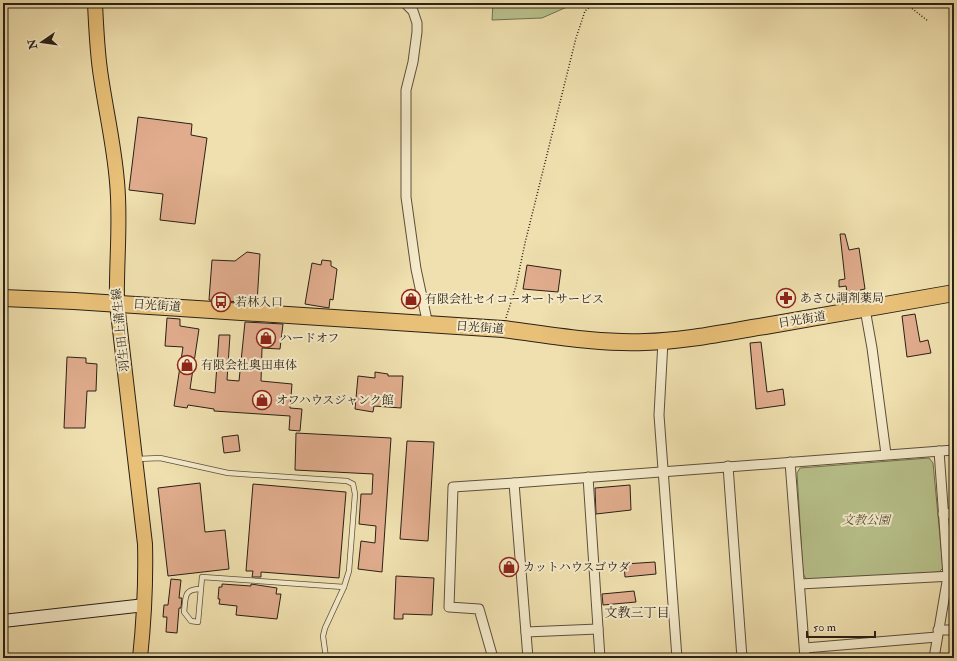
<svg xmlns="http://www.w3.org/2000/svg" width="957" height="661" font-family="'IM FELL Double Pica','Noto Serif JP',serif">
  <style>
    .green { fill: #b8c28c; stroke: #717151 }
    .building { fill: #e0ac8d; stroke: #2a2016 }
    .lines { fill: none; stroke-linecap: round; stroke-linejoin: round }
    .lane-casing { stroke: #5c503c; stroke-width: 6 }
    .street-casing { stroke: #5c503c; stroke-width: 11 }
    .secondary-casing { stroke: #2a2016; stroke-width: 14 }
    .primary-casing { stroke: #2a2016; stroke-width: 16 }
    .highway-casing { stroke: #2a2016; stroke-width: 18 }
    .path { stroke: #2a2016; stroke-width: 1.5; stroke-dasharray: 1 2; stroke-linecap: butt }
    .lane { stroke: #f5ebcb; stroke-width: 4.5 }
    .street { stroke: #f5ebcb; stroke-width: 9 }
    .secondary { stroke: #f5ebcb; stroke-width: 12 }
    .primary { stroke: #e8c078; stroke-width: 14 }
    .highway { stroke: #e8c078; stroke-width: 16 }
    .labels { text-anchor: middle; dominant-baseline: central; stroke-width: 4; stroke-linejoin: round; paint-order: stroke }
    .poi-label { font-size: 12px; fill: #2a2016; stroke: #f5ebcb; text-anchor: start }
    .street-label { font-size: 12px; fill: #2a2016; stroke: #f5ebcb }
    .park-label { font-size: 12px; font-style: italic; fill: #555139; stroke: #f5ebcb }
    .neighbourhood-label { font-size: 13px; fill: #2a2016; stroke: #f5ebcb }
  </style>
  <rect width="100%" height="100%" fill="#f0e0af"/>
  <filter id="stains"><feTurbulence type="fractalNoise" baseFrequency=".005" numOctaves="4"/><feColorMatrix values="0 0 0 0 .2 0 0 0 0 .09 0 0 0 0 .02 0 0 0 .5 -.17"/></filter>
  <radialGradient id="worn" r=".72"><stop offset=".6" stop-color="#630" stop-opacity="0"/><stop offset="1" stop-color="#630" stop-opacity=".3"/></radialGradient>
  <g class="green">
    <path d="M493 3H576L542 18 492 20Z"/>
    <path d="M929 458 933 463 943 568 939 572 807 580 803 574 797 473 800 468Z"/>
  </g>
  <g class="building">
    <path d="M138 117 192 124 191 135 207 138 195 224 160 220 163 194 129 190Z"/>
    <path d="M840 234H845L849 250 859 248 865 289 860 290V294L852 295 851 291 847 292 846 286 839 287V280L845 279Z"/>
    <path d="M247 252 260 254 257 303 209 300 212 260 235 261Z"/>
    <path d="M322 260 331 261V266L337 269 333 300 330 299 329 308 305 304 312 263 321 265Z"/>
    <path d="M527 265 561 270 558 292 523 289Z"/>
    <path d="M915 314 920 342 928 340 931 353 907 357 902 316Z"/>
    <path d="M167 318 180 319V326L199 329 190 389 215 393 219 335H230L227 380 239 381 245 322 283 324 280 349 262 348 261 381 292 384 290 408 302 409 300 431 289 430 290 416 214 411V409L188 405 187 408 174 406 183 347 165 346Z"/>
    <path d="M761 342 767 392 783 389 785 405 756 409 750 343Z"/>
    <path d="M67 357 86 358V363L97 364 96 391H87L85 428H64Z"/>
    <path d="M375 372 388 374V376H403L401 408 374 406 373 412 355 409 358 376 375 378Z"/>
    <path d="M296 433 391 438 382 572 358 569 361 541 375 543 376 526 359 524 361 494H372L373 474 295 470Z"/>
    <path d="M238 435 240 451 224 453 222 437Z"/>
    <path d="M407 441 434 442 428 541 400 539Z"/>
    <path d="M200 483 205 532 225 530 229 569 168 576 158 488Z"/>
    <path d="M253 484 346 492 339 578 261 572V577H252L253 571H246Z"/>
    <path d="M630 485 631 510 596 514 595 488Z"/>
    <path d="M655 562 656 574 625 577 624 564Z"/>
    <path d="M396 576 434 578 432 615 403 614V619H394Z"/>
    <path d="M171 579 181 580 179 598H182L181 608H179L177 633 166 632 167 617H163L164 605H168Z"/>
    <path d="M222 584 251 586V584L277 588 276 594H281L277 619 236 615 237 606 219 604 220 599H218L219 587H222Z"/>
    <path d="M634 591 636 602 603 605 602 594Z"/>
  </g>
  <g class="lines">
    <defs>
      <g id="lane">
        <path d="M137 459 160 458 228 473 347 481 353 484 355 494 349 571 344 587 325 628 323 636 326 658"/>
        <path d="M201 589C183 589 186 597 184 612L191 621 198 622 202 577 344 587"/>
      </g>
      <g id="street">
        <path d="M405 3 413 11 417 23V32L413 62 406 90V197L416 269 428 325"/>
        <path d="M865 309 872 348 886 454"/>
        <path d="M663 341 659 415 677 658"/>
        <path d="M790 462 805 658"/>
        <path d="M728 466 742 658"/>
        <path d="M588 477 600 658"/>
        <path d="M514 483 528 658"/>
        <path d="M943 514 954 513"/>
        <path d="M800 584 953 576"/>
        <path d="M938 630H954"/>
        <path d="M526 632 598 629"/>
        <path d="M805 648 937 637"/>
        <path d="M493 658 479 609 449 607 453 487 514 483 954 450"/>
        <path d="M934 658 948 576 939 451"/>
      </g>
      <path id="secondary" d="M3 621 145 605"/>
      <path id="primary" d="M95 3C96 25 97 48 100 70 105 107 114 144 117 182 121 222 116 263 117 304L145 544C146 583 144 620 140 658"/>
      <path id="highway" d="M3 298 74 301 503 329C550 335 598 344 645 342 686 341 726 332 765 326 828 315 891 304 954 293"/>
    </defs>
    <use href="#lane" class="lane-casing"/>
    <use href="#street" class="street-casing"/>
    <use href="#secondary" class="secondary-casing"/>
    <use href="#primary" class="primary-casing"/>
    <use href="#highway" class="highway-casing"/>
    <g class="path">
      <path d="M905 3 928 21"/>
      <path d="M506 318 516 286 525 243 576 38 585 11 595 3"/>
    </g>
    <use href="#lane" class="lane"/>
    <use href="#street" class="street"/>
    <use href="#secondary" class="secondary"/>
    <use href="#primary" class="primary"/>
    <use href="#highway" class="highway"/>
  </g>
  <defs>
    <symbol id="pharmacy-ring" viewBox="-11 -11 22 22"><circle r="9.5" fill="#f5ebcb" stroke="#8f2418" stroke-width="1.5"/><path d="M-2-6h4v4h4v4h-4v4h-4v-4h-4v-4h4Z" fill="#8f2418"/></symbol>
    <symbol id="shop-ring" viewBox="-11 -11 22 22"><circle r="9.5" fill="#f5ebcb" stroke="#8f2418" stroke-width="1.5"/><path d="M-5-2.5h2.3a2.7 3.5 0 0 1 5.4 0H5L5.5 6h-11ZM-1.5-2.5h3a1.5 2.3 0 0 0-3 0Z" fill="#8f2418"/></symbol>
    <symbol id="bus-ring" viewBox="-11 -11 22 22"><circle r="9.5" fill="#f5ebcb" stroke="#8f2418" stroke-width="1.5"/><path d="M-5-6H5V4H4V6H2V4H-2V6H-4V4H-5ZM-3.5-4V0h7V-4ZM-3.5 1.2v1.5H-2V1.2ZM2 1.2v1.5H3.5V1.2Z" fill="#8f2418"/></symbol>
  </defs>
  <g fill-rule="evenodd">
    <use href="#pharmacy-ring" x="775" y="287" width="22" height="22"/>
    <use href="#shop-ring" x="400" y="288" width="22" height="22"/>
    <use href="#bus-ring" x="210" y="291" width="22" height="22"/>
    <use href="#shop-ring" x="255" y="327" width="22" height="22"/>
    <use href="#shop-ring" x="176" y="354" width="22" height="22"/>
    <use href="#shop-ring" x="251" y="389" width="22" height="22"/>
    <use href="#shop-ring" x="498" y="556" width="22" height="22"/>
  </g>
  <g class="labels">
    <g class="poi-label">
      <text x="800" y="298">あさひ調剤薬局</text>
      <text x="425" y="299">有限会社セイコーオートサービス</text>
      <text x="235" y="302">若林入口</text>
      <text x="280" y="338">ハードオフ</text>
      <text x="201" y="365">有限会社奥田車体</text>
      <text x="276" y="400">オフハウスジャンク館</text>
      <text x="523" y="567">カットハウスゴウダ</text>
    </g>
    <g class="street-label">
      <text transform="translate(157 306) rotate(4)">日光街道</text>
      <text transform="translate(802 320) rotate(-9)">日光街道</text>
      <text transform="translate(480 328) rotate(4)">日光街道</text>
      <text transform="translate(121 330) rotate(-96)">羽生田上蒲生線</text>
    </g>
    <g class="park-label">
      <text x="866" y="520">文教公園</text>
    </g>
    <g class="neighbourhood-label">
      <text x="637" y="613">文教三丁目</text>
    </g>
  </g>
  <rect width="957" height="661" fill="none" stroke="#f0e0af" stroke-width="16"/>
  <rect x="4" y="4" width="949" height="653" fill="none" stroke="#2a2016" stroke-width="2"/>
  <rect x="8" y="8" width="941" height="645" fill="none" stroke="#2a2016"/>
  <g transform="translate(42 42) rotate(257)" stroke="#f5ebcb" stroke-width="3" paint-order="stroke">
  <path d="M0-3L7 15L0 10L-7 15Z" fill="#2a2016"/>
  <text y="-6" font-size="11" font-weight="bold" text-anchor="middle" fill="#2a2016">N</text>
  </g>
  <path d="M807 631v6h68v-6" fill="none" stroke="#2a2016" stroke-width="2"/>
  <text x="813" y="631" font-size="12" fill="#2a2016" stroke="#f5ebcb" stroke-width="3" paint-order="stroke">50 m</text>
  <rect width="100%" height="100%" filter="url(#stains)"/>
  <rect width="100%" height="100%" fill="url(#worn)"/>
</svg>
